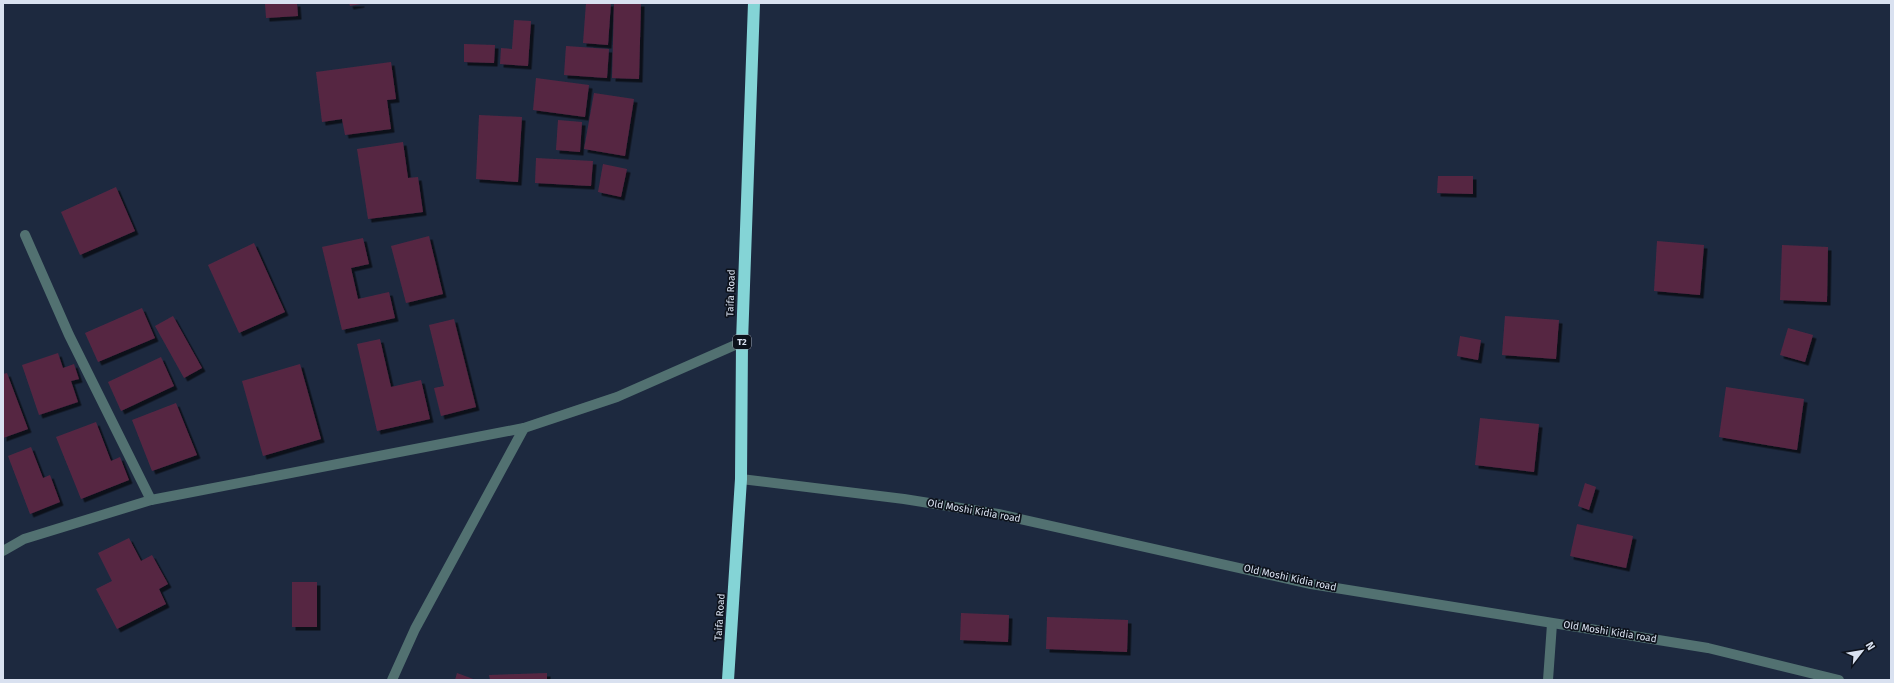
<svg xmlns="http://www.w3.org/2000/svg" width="1894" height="683" font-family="'Fira Sans',sans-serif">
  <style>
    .building { fill: #562743; filter: url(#shadow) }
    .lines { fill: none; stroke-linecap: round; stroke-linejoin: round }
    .minor { stroke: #527171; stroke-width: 10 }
    .highway { stroke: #84d4d6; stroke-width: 12 }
    .labels { text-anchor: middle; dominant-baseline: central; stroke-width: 3.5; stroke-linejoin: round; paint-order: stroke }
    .shield { fill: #0d121c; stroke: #9ca3b0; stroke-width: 1 }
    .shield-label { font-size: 9px; font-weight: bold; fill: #d9e1f0 }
    .street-label { font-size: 10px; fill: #d9e1f0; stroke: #0d121c }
  </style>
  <defs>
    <filter id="shadow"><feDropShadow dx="3.5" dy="3.5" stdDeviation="0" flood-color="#0009"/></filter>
  </defs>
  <rect width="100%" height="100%" fill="#1d293f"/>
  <g class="building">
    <path d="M265 3H297L298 16 266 18Z"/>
    <path d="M349 3H361V4L350 6Z"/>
    <path d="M586 3H611L608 45 583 43Z"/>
    <path d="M614 3H641L639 79 612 78Z"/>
    <path d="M514 20 531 21 528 66 500 64 501 48 512 49Z"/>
    <path d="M464 44 495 45 494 63 464 62Z"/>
    <path d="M566 46 609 49 607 78 564 75Z"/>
    <path d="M391 62 396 99 387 100 391 129 345 135 342 119 322 122 316 72Z"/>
    <path d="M536 78 589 85 585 117 533 110Z"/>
    <path d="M594 93 634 99 625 156 584 149Z"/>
    <path d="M479 115 522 117 518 182 476 179Z"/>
    <path d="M558 120 582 122 580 152 556 150Z"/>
    <path d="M403 142 408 178 418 177 423 212 368 219 357 149Z"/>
    <path d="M536 158 593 161 591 186 535 183Z"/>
    <path d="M603 164 627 169 621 197 598 192Z"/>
    <path d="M1438 176H1473V194L1437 193Z"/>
    <path d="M116 187 135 231 80 255 61 212Z"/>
    <path d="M429 236 443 294 406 303 391 246Z"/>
    <path d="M363 238 369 264 351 268 358 299 389 292 395 318 342 330 322 247Z"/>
    <path d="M1657 241 1704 245 1700 295 1654 291Z"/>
    <path d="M254 243 285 312 239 333 208 265Z"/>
    <path d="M1782 245 1828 247 1827 302 1780 300Z"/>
    <path d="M142 308 155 338 98 362 85 333Z"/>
    <path d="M173 316 202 368 184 378 155 326Z"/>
    <path d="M1505 316 1559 320 1556 359 1502 355Z"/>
    <path d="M454 319 476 407 441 416 434 388 444 386 429 325Z"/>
    <path d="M1788 328 1813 335 1805 362 1780 355Z"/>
    <path d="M1460 336 1481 340 1478 360 1457 356Z"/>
    <path d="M380 339 391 387 421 380 430 419 377 431 357 344Z"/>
    <path d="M58 353 63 368 74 364 79 379 71 381 78 402 39 415 22 365Z"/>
    <path d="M161 357 174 386 121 411 108 382Z"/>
    <path d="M300 364 321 439 263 456 242 381Z"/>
    <path d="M7 373 28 429 3 438V374Z"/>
    <path d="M1726 387 1804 399 1797 450 1719 437Z"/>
    <path d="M176 403 197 455 152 471 132 420Z"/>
    <path d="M1480 418 1539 424 1534 472 1475 465Z"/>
    <path d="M96 422 111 461 120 457 129 480 81 499 56 437Z"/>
    <path d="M31 447 43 478 50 475 60 502 30 514 8 456Z"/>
    <path d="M1585 483 1596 487 1589 510 1578 506Z"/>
    <path d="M1577 524 1633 536 1626 568 1570 556Z"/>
    <path d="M129 538 141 561 152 555 168 584 159 589 166 604 117 629 96 589 112 581 98 553Z"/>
    <rect x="292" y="582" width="25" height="45"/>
    <path d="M961 613 1009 615 1008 642 960 640Z"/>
    <path d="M1047 617 1128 620 1127 652 1046 649Z"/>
    <path d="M457 673 476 680H455Z"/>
    <path d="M547 673V680H490L489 675Z"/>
  </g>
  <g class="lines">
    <g class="minor">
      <path d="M25 235 69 335 151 500"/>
      <path d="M741 479 904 499 998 514 1311 584 1708 648 1839 680"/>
      <path d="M3 551 24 539 151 500 524 428 617 397 742 342"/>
      <path d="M392 680 415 629 524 428"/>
      <path d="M1548 680 1552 624"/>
    </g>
    <path class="highway" d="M728 680 741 479 742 342 754 3"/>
  </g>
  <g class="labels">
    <rect class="shield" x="733" y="335" width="18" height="14" rx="3"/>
    <g class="shield-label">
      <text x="742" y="342">T2</text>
    </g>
    <g class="street-label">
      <text transform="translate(731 293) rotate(-88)">Taifa Road</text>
      <text transform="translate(974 511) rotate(10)">Old Moshi Kidia road</text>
      <text transform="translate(1290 578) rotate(12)">Old Moshi Kidia road</text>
      <text transform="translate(720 617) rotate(-86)">Taifa Road</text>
      <text transform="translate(1610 632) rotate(9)">Old Moshi Kidia road</text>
    </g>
  </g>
  <rect width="1894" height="683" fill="none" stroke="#d9e1f0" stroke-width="8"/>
  <g transform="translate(1862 651) rotate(59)" stroke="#0d121c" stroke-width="3" paint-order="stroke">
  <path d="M0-3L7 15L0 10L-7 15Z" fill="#d9e1f0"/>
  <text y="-6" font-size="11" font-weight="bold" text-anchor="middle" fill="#d9e1f0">N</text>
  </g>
</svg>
